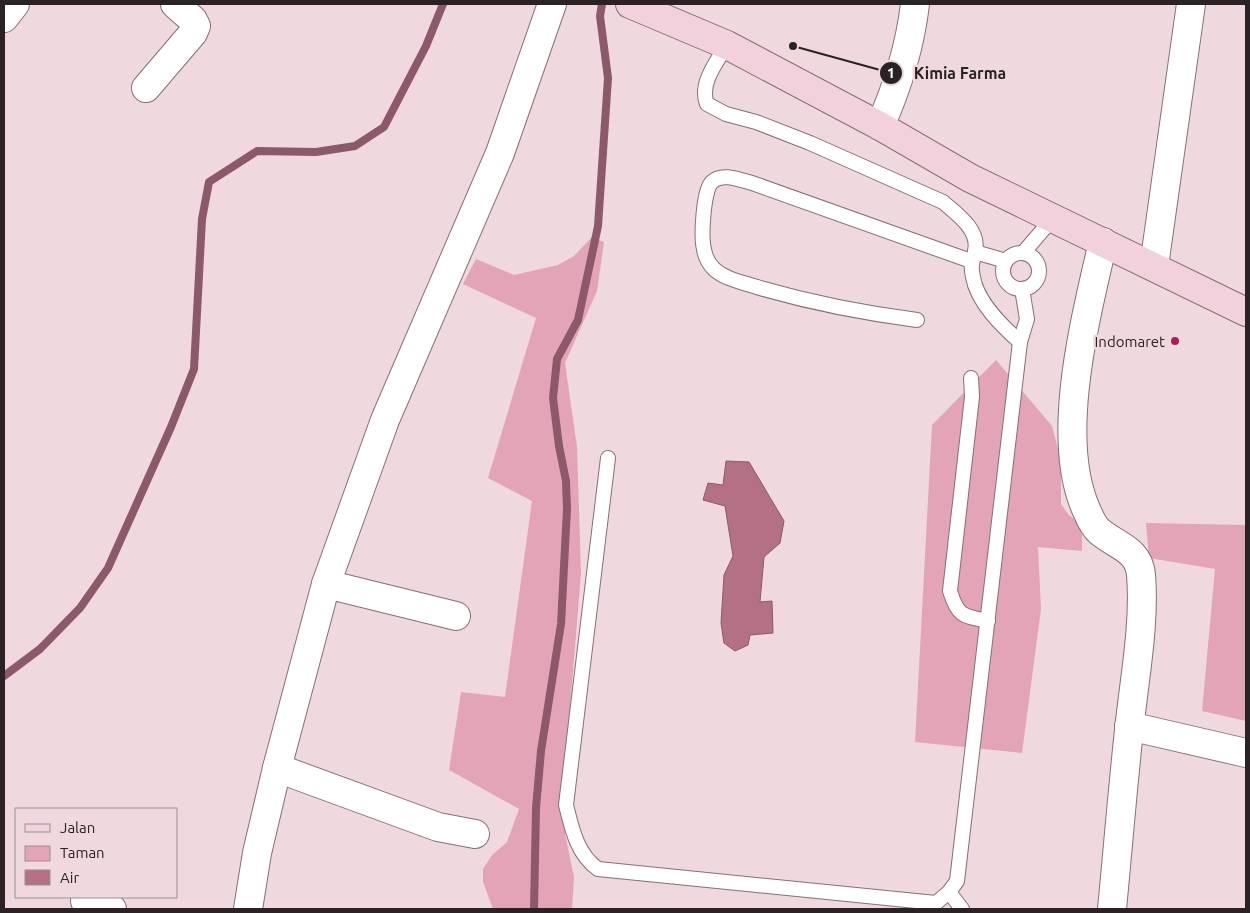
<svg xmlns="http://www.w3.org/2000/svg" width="1250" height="913" font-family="Ubuntu,sans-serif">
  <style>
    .green { fill: #e3a4b7 }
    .water { fill: #b47186; stroke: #8b5969 }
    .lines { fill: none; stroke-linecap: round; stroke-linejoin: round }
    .stream { stroke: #8b5969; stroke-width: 8 }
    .lane-casing { stroke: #857076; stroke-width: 16 }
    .street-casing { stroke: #857076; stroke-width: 30 }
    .secondary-casing { stroke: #857076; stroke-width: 30 }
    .lane { stroke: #fff; stroke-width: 14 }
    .street { stroke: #fff; stroke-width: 28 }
    .secondary { stroke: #f2d1dc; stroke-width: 28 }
    .poi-dot { fill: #aa1d5d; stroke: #efd8de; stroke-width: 2 }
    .labels { text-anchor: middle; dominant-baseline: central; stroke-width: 5; stroke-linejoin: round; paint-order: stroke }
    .poi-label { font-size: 15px; fill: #2a2224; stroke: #efd8de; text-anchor: end }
    .leader { fill: none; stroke: #2a2224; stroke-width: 2 }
    .callout-dot { fill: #2a2224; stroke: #efd8de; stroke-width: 2 }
    .mark-label { font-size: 15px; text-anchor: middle; font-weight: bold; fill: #fff }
    .callout-label { font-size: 16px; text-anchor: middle; font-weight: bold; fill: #2a2224; stroke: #efd8de; stroke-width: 5; stroke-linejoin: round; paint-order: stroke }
  </style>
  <rect width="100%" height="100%" fill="#efd8de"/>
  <g class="green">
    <path d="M592 237 604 242 597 291 565 363 577 447 581 573 569 721 565 834 574 877 572 909H493L483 882V869L492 855 507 842 519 809 449 770 461 692 505 697 532 501 488 478 536 318 463 284 476 259 514 275 558 265 574 256Z"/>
    <path d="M996 360 1052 426 1061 461V504L1068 514 1082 526V551L1038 547 1041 609 1022 753 915 742 932 425Z"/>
    <path d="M1146 523 1246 525V721L1202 711 1215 569 1149 558Z"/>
  </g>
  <path class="water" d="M726 461 749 462 784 521 780 543 764 557 760 602 772 601 773 633 750 635 748 645 735 651 724 643 721 623 724 575 733 556 725 506 703 500 708 483 723 485Z"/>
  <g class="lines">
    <g class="stream">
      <path d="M4 676 40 649 80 608 108 568 171 427 194 369 202 219 209 182 257 151 316 152 355 146 384 127 426 46 443 4"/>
      <path d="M534 909 536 808 541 751 561 624 567 509 566 481 559 446 553 398 557 359 578 320 598 226 608 78 600 16 602 4"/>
    </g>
    <defs>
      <g id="lane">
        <path d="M975 252 1006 261"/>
        <path d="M1023 253 1054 217"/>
        <circle cx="1021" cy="271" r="18"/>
        <path d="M917 320C863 313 812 303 760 288 746 283 726 280 714 269 709 264 705 256 704 249 701 238 703 190 712 182 722 172 740 180 752 183L971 261"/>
        <path d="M1020 342 1027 319 1022 289"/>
        <path d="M971 378 972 397 950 591C958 617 963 616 988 621"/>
        <path d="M608 458 566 805C572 829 577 854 598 869L936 903 949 892 957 881 1020 342C1002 326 977 302 973 277 970 263 973 263 975 251 980 230 957 214 943 202L810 143 756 122 726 114 707 104C699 84 716 63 727 45"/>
        <path d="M949 892 962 909"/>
      </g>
      <g id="street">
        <path d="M4 18 15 4"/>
        <path d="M146 88 193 33 196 26 193 20 175 4"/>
        <path d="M880 126C897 88 910 46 915 4"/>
        <path d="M1103 242C1086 317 1054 436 1086 509 1089 516 1093 526 1099 531 1116 546 1139 549 1141 575 1145 621 1135 676 1130 721 1123 784 1118 847 1112 909"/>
        <path d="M1154 266 1191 4"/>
        <path d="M326 584 456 616"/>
        <path d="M1129 726 1246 753"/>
        <path d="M277 768 438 827 475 834"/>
        <path d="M85 901 112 909"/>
        <path d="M248 909 257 853 277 768 326 584 385 420 500 153 552 4"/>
      </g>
      <path id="secondary" d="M630 4 727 45 880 126 970 178 1246 312"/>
    </defs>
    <use href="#lane" class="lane-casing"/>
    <use href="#street" class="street-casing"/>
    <use href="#secondary" class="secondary-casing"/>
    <use href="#lane" class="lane"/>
    <use href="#street" class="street"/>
    <use href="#secondary" class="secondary"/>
  </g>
  <circle class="poi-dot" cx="1175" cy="341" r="5"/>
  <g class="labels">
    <g class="poi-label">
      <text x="1165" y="341">Indomaret</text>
    </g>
  </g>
  <path class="leader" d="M793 46L891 73"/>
  <g class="callout-dot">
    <circle cx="793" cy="46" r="5"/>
    <circle cx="891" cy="73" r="12"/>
  </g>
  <g class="mark-label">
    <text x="891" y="78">1</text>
  </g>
  <g class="callout-label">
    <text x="960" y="79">Kimia Farma</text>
  </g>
  <rect width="1250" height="913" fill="none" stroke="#2a2224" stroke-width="10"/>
  <rect x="15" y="808" width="162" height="90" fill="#efd8de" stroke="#a08f94"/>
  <rect x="25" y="824" width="25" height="8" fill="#f2d1dc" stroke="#a08f94"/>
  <text x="60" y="833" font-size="15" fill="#2a2224">Jalan</text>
  <rect x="25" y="846" width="25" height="15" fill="#e3a4b7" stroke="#a08f94"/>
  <text x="60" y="858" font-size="15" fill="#2a2224">Taman</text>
  <rect x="25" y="870" width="25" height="15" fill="#b47186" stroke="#a08f94"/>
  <text x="60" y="883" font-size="15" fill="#2a2224">Air</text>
</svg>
